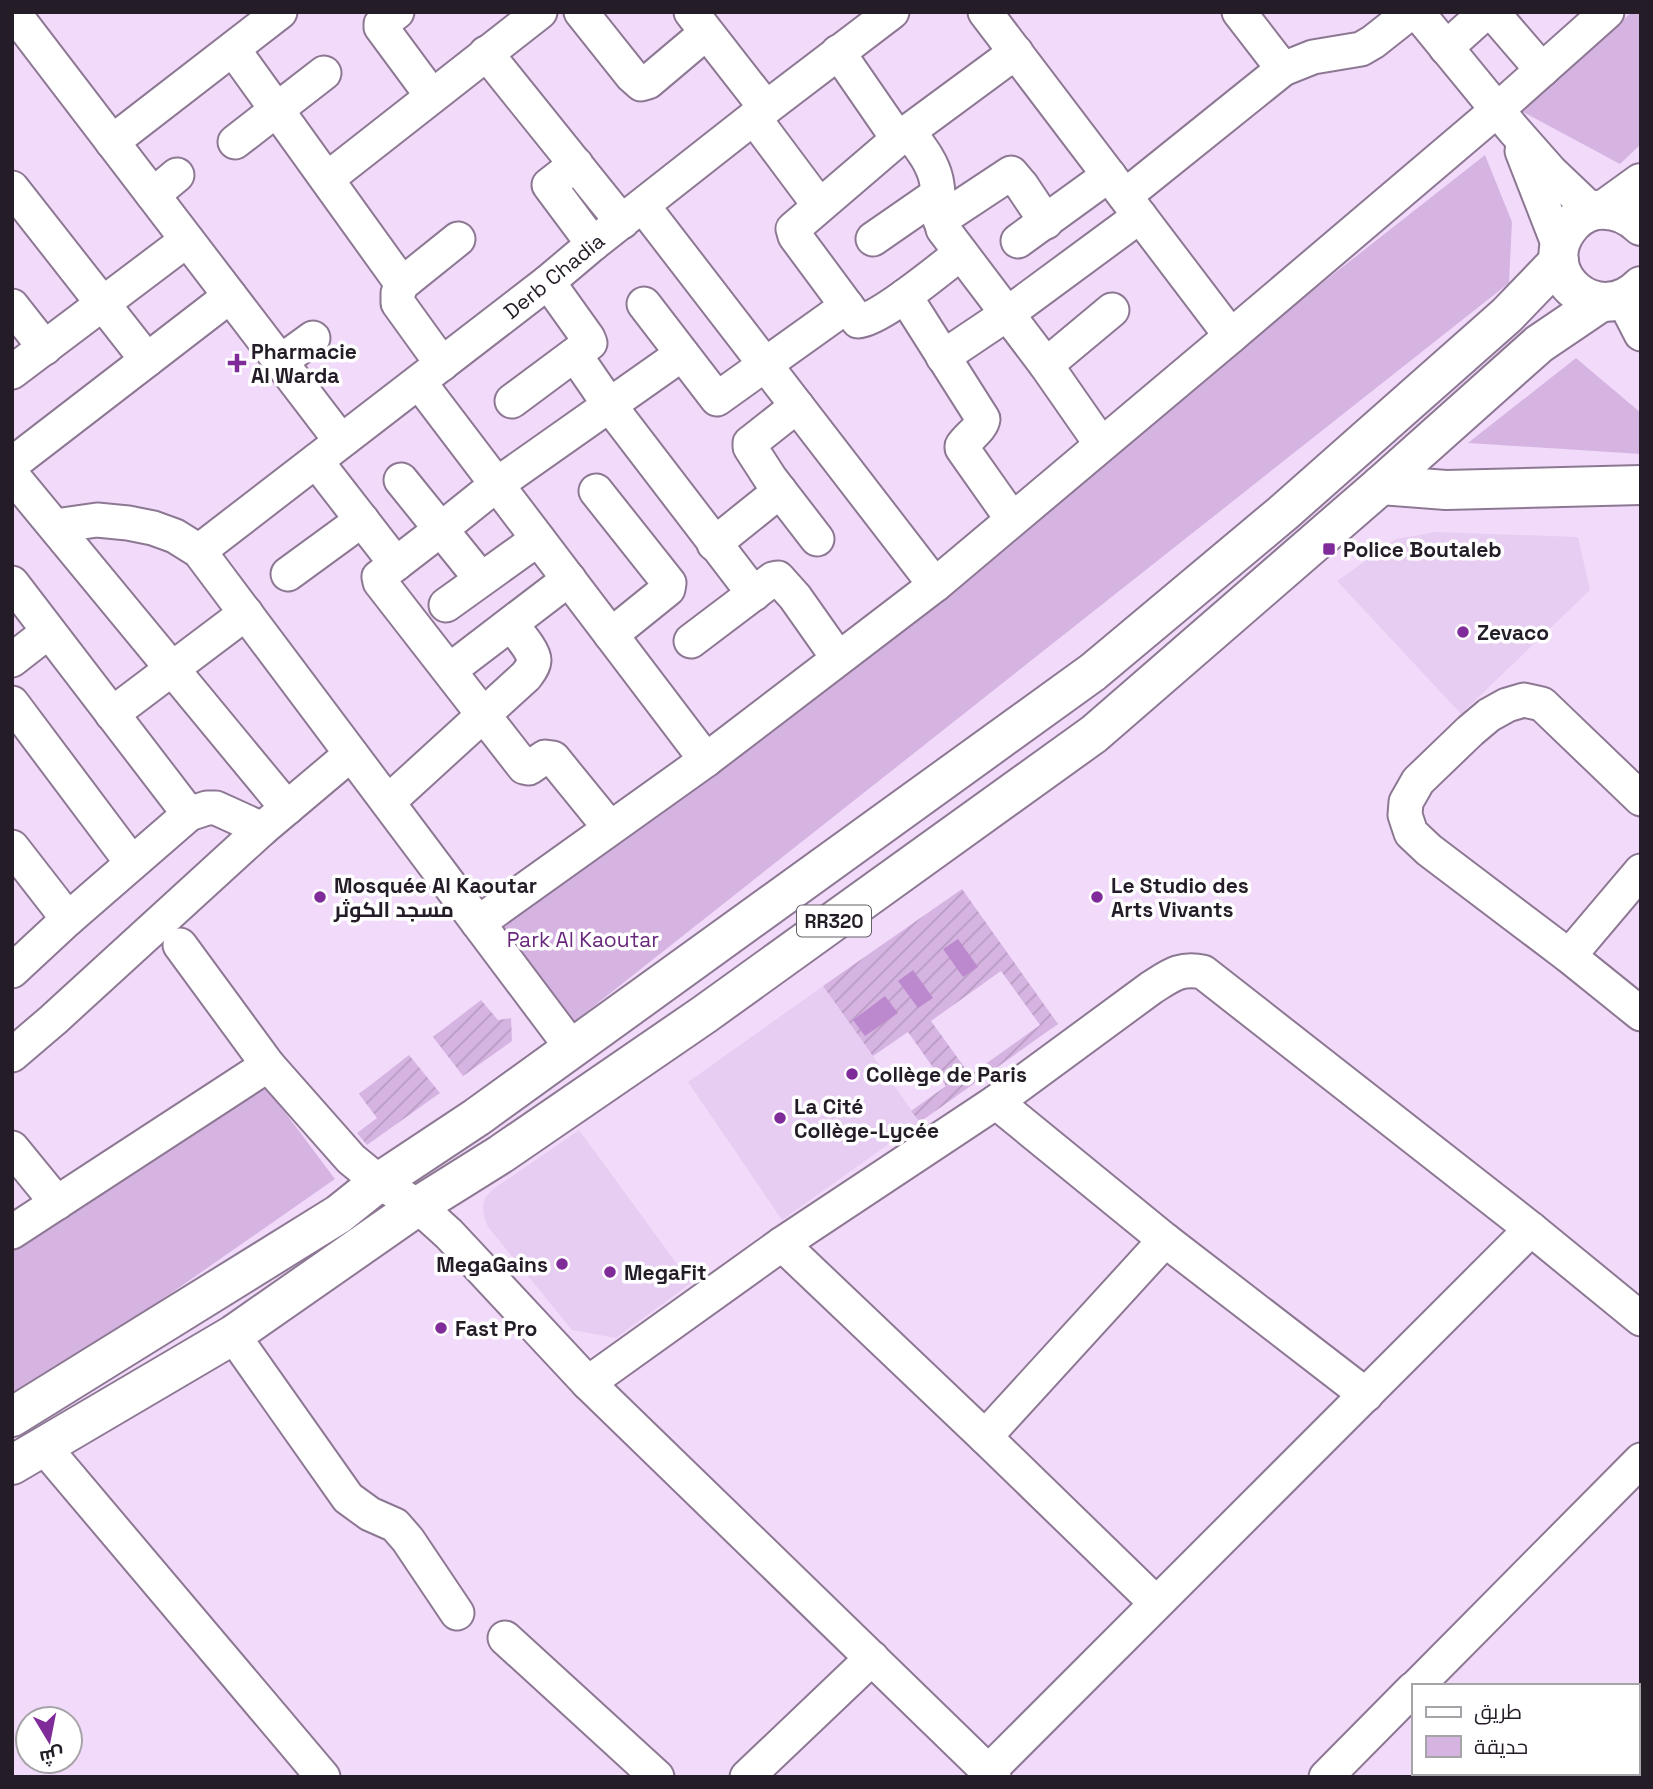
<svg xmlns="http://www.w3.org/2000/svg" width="1653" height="1789" font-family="'Space Grotesk',Cairo,sans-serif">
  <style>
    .built { fill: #e8cdf2 }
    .park { fill: #d6b4e2 }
    .garden { fill: url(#garden-furrows); fill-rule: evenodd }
    .water { fill: #bd89ce }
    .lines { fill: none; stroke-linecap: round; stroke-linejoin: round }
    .minor-casing { stroke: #8d7894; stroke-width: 37 }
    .major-casing { stroke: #8d7894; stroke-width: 42 }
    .minor { stroke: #fff; stroke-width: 33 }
    .major { stroke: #fff; stroke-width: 38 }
    .poi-dot { fill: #802b9a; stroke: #fff; stroke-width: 2.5 }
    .labels { text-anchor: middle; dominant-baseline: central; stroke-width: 7; stroke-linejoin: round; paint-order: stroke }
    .shield { fill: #fff; stroke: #666068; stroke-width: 2 }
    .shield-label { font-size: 19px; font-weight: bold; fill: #241c27 }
    .street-label { font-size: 21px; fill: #241c27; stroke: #fff }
    .poi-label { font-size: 21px; font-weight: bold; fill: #241c27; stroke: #fff; text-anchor: start }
    .park-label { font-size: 21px; fill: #68297c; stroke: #fff }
  </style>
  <defs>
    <pattern id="garden-furrows" width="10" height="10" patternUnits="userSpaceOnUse" patternTransform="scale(1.75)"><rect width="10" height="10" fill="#d6b4e2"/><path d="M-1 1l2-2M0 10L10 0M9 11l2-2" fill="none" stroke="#b89ac2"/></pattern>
  </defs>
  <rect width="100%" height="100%" fill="#f2dbfa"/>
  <g class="built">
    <path d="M1435 532 1578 537 1590 590 1461 714 1337 581 1396 539Z"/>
    <path d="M823 986 920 1122 782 1220 688 1082Z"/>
    <path d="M579 1130 691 1283 616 1338 572 1330 488 1227 484 1217 483 1206 485 1198 492 1190Z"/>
  </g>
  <g class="park">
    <path d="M1632 12H1641V144L1620 164 1521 111Z"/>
    <path d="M1485 155 1512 222 1509 283 570 1025 502 927Z"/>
    <path d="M1576 358 1641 413V454L1468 443Z"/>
    <path d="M266 1087 335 1179 111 1335 12 1398V1243Z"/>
  </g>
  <g class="garden">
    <path d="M962 889 1058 1024 920 1122 911 1111 946 1086 908 1032 873 1056 823 986ZM1001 971 1040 1025 970 1075 931 1021Z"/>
    <path d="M481 1000 498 1020 511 1018 512 1041 463 1076 433 1037Z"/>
    <path d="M409 1055 440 1093 367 1145 357 1133 377 1118 359 1094Z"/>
  </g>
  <g class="water">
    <path d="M958 939 978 967 963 977 943 949Z"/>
    <path d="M913 970 933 998 918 1008 898 981Z"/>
    <path d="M885 996 898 1013 865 1036 853 1020Z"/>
  </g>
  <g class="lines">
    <defs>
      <g id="minor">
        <path d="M13 12 341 441"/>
        <path d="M397 12 381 24V27L432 96"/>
        <path d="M581 12 632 76 641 84 648 82 706 33"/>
        <path d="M691 12 766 108"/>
        <path d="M985 12 1231 336"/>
        <path d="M1239 12 1283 69"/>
        <path d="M1417 12 1513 129 1551 172 1592 211"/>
        <path d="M1492 12 1542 70"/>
        <path d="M1446 48 1486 12"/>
        <path d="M233 49 402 284"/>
        <path d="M838 52 898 139"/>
        <path d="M486 53 622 222"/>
        <path d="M754 118 819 205"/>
        <path d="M908 131C919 146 932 161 936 179 940 197 937 210 943 229L1046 365 1101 444"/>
        <path d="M112 142 280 12"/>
        <path d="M235 142 324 73"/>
        <path d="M1522 151 1559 246"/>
        <path d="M576 164 549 185 593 244"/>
        <path d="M327 179 540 12"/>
        <path d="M12 188 147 360"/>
        <path d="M153 195 177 175"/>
        <path d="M1125 196 1283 69 1313 57 1361 49 1373 42 1411 12"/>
        <path d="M643 206 935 585"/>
        <path d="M940 220 1011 173 1022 186 1046 222"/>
        <path d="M873 239 938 194"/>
        <path d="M1018 241 1109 175"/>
        <path d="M961 253C941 268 880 320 858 321L795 236 793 229 898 139 1016 52"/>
        <path d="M905 296 983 419C982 428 968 437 962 446V448L1012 519"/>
        <path d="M1623 299 1641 334"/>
        <path d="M644 304 717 399 847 306"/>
        <path d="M12 306 45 348"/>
        <path d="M575 355 610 406 754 594"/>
        <path d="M943 357 1007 314 1140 216"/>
        <path d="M280 362 313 338"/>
        <path d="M442 364 398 303V293L402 284 458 239"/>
        <path d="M1046 365 1112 310"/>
        <path d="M12 372 187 240"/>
        <path d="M419 382 706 760"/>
        <path d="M512 401 590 343 588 338 548 282"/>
        <path d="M797 406 754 440 750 443V447L770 478 817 539"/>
        <path d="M316 461 396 564"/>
        <path d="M12 464 230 296"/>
        <path d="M12 475 287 808"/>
        <path d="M401 480 481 579"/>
        <path d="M596 491 669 583 668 589 611 635"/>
        <path d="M55 526 97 520 128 523 153 528 175 536 199 551 572 1048"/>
        <path d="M714 544 780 491"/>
        <path d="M199 551 548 282 593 244 766 108 892 12"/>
        <path d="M288 574 362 520"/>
        <path d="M12 583 189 814"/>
        <path d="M446 605 538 539"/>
        <path d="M691 641 773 579 778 578 795 597 838 658"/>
        <path d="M12 660 48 632"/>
        <path d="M450 670 569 579"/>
        <path d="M12 703 132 863"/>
        <path d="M112 714 246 613"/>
        <path d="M1641 799 1542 704 1524 700 1507 705 1489 715 1470 731 1418 781 1406 802 1405 815 1411 833 1429 850 1569 956 1641 1014"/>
        <path d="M388 802 526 676C529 672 534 666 534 660 534 651 517 632 511 624"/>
        <path d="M610 828 553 758 545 757 529 768 524 767 380 582 379 577 440 530 496 485 682 354"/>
        <path d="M12 847 68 919"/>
        <path d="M478 923 706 760 935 585 1231 336 1497 110 1607 12"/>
        <path d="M180 945 268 1065 351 1159 379 1182 418 1206 449 1234 588 1383 994 1777"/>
        <path d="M1569 956 1641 871"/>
        <path d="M12 971 68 919 189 814 207 808H216L262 829"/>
        <path d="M12 1055 53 1020 262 829 351 754"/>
        <path d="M996 1102 1165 1240 1366 1395"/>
        <path d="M12 1148 57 1203"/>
        <path d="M12 1232 268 1065"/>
        <path d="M782 1244 985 1437 1156 1603"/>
        <path d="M233 1335 348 1498 370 1514 395 1525 408 1540 457 1613"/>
        <path d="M588 1383 782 1244 996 1102 1151 988C1170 976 1180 967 1203 972L1531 1229 1641 1319"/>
        <path d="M985 1437 1165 1240"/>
        <path d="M44 1447 323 1777"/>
        <path d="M505 1638 657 1777"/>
        <path d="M1417 1686 1641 1460"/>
        <path d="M988 1772 1531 1229"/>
        <path d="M747 1777 872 1658"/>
        <path d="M1326 1777 1413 1689"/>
      </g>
      <g id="major">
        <path d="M1605 209 1641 183"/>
        <path d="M1641 226C1629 214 1615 208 1597 210 1584 212 1574 220 1567 230 1535 276 1599 329 1641 286"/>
        <path d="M1381 485 1446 490 1641 485"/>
        <path d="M12 1417 339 1214 379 1182 477 1117 1093 672 1283 513 1507 315 1559 261"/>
        <path d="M12 1465 233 1335 418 1206 501 1154 705 1014 1094 734 1381 485 1539 344 1601 302"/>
      </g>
    </defs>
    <use href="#minor" class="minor-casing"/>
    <use href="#major" class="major-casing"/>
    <use href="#minor" class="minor"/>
    <use href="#major" class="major"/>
  </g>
  <g class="poi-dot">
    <path d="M233.5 352.5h7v7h7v7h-7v7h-7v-7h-7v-7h7z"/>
    <rect x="1322" y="542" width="14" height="14" rx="3.5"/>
    <circle cx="1463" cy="632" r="7"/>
    <circle cx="320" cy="897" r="7"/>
    <circle cx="1097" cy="897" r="7"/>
    <circle cx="852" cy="1074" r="7"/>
    <circle cx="780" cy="1118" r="7"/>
    <circle cx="562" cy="1264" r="7"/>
    <circle cx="610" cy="1272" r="7"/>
    <circle cx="441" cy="1328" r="7"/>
  </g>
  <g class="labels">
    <rect class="shield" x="797" y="905.5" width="74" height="31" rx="5"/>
    <g class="shield-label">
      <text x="834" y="921">RR320</text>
    </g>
    <g class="street-label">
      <text transform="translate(554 276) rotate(-39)">Derb Chadia</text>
    </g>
    <g class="poi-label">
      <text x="251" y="351">Pharmacie<tspan x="251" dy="24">Al Warda</tspan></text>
      <text x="1343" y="549">Police Boutaleb</text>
      <text x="1477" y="632">Zevaco</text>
      <text x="334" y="885">Mosquée Al Kaoutar<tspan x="334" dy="24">مسجد الكوثر</tspan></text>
      <text x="1111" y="885">Le Studio des<tspan x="1111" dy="24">Arts Vivants</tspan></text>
      <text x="866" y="1074">Collège de Paris</text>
      <text x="794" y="1106">La Cité<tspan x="794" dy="24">Collège-Lycée</tspan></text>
      <text x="548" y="1264" text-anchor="end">MegaGains</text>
      <text x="624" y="1272">MegaFit</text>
      <text x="455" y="1328">Fast Pro</text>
    </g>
    <g class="park-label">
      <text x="583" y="939">Park Al Kaoutar</text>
    </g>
  </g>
  <rect width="1653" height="1789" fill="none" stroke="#241c27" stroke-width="28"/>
  <rect x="1412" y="1684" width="228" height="91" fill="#ffffff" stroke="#a7a4a9" stroke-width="2"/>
  <rect x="1426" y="1707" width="35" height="10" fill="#ffffff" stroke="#a7a4a9" stroke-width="2"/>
  <text x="1474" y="1719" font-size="21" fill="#241c27">طريق</text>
  <rect x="1426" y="1736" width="35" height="21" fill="#d6b4e2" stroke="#a7a4a9" stroke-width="2"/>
  <text x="1474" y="1754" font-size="21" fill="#241c27">حديقة</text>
  <g transform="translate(49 1740) rotate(170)"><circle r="33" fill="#ffffff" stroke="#a7a4a9" stroke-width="2"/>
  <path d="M0-5L12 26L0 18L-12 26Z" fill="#802b9a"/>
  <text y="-10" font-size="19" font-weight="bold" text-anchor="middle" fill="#241c27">ش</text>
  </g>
</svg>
